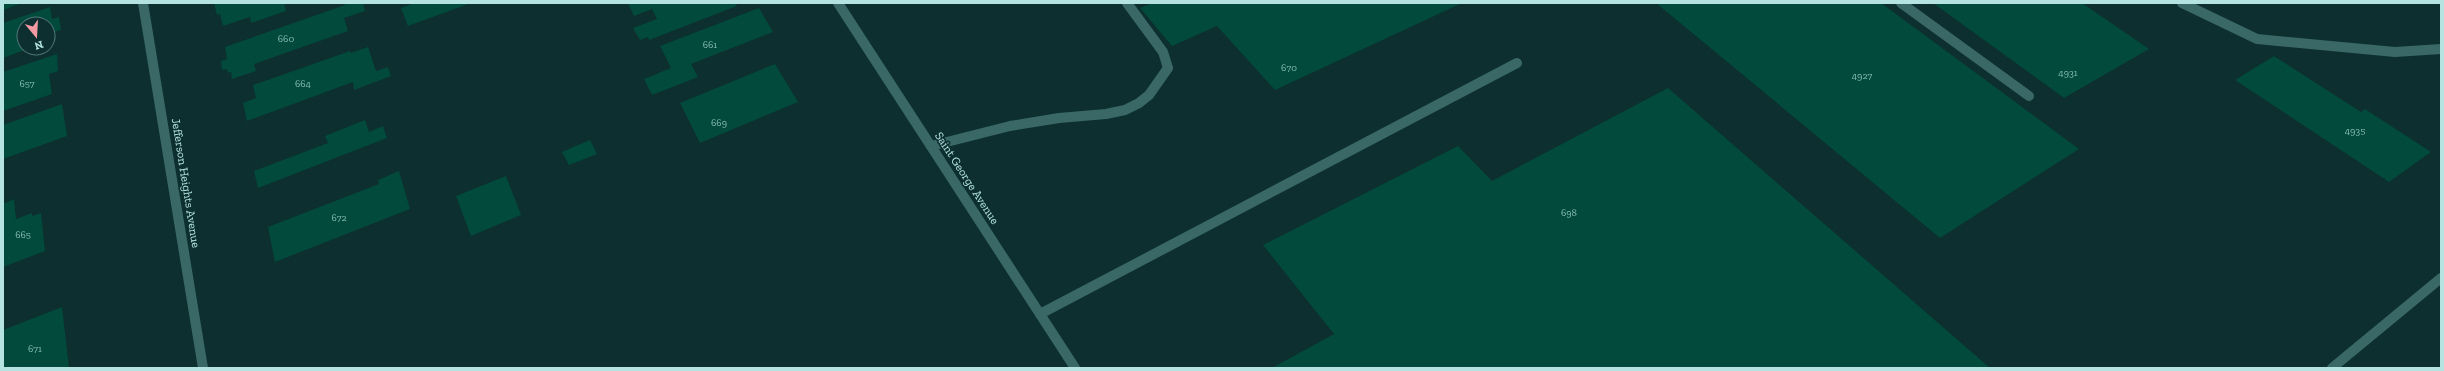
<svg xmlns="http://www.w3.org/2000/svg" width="2444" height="371" font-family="'Zilla Slab',serif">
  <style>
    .building { fill: #024a3b }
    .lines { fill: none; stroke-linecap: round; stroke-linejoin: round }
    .lane { stroke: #396867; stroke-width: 10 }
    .street { stroke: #396867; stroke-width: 10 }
    .labels { text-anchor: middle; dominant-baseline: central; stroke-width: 3.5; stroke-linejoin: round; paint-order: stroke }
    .number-label { font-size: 10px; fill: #88bdb8 }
    .street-label { font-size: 12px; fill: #b4e3e2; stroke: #0d2f2f }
  </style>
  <rect width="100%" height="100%" fill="#0d2f2f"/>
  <g class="building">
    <path d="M3 3H22L3 10Z"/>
    <path d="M214 3H284L286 11 251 23 250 17 223 26 220 14 217 15Z"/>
    <path d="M344 3H363L365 11 344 18 348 31 254 64 256 71 232 79 231 72 228 73 227 69 222 70 221 61 227 59 225 47 345 5Z"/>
    <path d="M414 3H471L408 26 401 8Z"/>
    <path d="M628 3H735L737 6 649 40 648 37 640 40 633 28 657 19 652 9 634 16Z"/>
    <path d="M1152 3H1462L1275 90 1217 26 1172 46 1140 8Z"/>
    <path d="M1656 3H1881L2079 149 1940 238Z"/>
    <path d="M1933 3H2082L2149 49 2064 98Z"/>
    <path d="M50 7 52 19 59 17 61 30 52 33 53 41 48 42V24H24V48H30L3 58V23Z"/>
    <path d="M759 8 773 32 691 64 698 77 652 95 644 79 671 68 660 46Z"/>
    <path d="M368 47 376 71 388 67 391 76 354 90 353 82 247 121 243 103 256 98 253 85 350 51 351 53Z"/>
    <path d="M57 54 58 71 49 74 52 94 3 111V72Z"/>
    <path d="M2274 56 2361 112 2365 109 2431 152 2389 182 2235 80Z"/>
    <path d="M775 64 798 102 700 143 680 103Z"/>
    <path d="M1668 88 1990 368H1272L1334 334 1263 245 1458 146 1492 181Z"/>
    <path d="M62 104 67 136 3 159V125Z"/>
    <path d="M365 120 369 132 383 126 387 138 258 188 254 171 328 143 325 136Z"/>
    <path d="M590 140 597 154 569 165 562 152Z"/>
    <path d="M399 171 410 209 275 262 268 227 379 184 378 180Z"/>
    <path d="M506 176 521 215 471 236 456 196Z"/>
    <path d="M14 199 16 219 32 213V216L41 213 45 251 3 267V204Z"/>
    <path d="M62 307 69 368H3V330Z"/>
  </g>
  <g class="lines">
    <g class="lane">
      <path d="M1901 3 2029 96"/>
      <path d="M2182 3 2257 39 2395 52 2441 49"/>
      <path d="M931 146 1010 126 1059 118 1106 114 1125 110 1139 103 1149 95 1168 68 1163 52 1127 3"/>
      <path d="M1040 314 1517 63"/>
      <path d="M2332 368 2441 278"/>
    </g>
    <g class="street">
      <path d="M143 3 203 368"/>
      <path d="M838 3 1075 368"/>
    </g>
  </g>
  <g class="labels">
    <g class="number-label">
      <text x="286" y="39">660</text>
      <text x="710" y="45">661</text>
      <text x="1289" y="68">670</text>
      <text x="2068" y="73">4931</text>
      <text x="1862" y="76">4927</text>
      <text x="27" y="84">657</text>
      <text x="303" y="84">664</text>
      <text x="719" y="123">669</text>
      <text x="2355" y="131">4935</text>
      <text x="1569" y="213">698</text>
      <text x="339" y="218">672</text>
      <text x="23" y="235">665</text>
      <text x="35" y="349">671</text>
    </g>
    <g class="street-label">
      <text transform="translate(967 178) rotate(57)">Saint George Avenue</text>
      <text transform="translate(186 183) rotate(81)">Jefferson Heights Avenue</text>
    </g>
  </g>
  <rect width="2444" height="371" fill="none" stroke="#b4e3e2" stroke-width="8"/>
  <g transform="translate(36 36) rotate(162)"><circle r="19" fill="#0d2f2f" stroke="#507777"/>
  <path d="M0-3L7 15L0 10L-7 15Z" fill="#f49aa3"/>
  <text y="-6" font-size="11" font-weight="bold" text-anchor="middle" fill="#b4e3e2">N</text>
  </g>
</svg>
